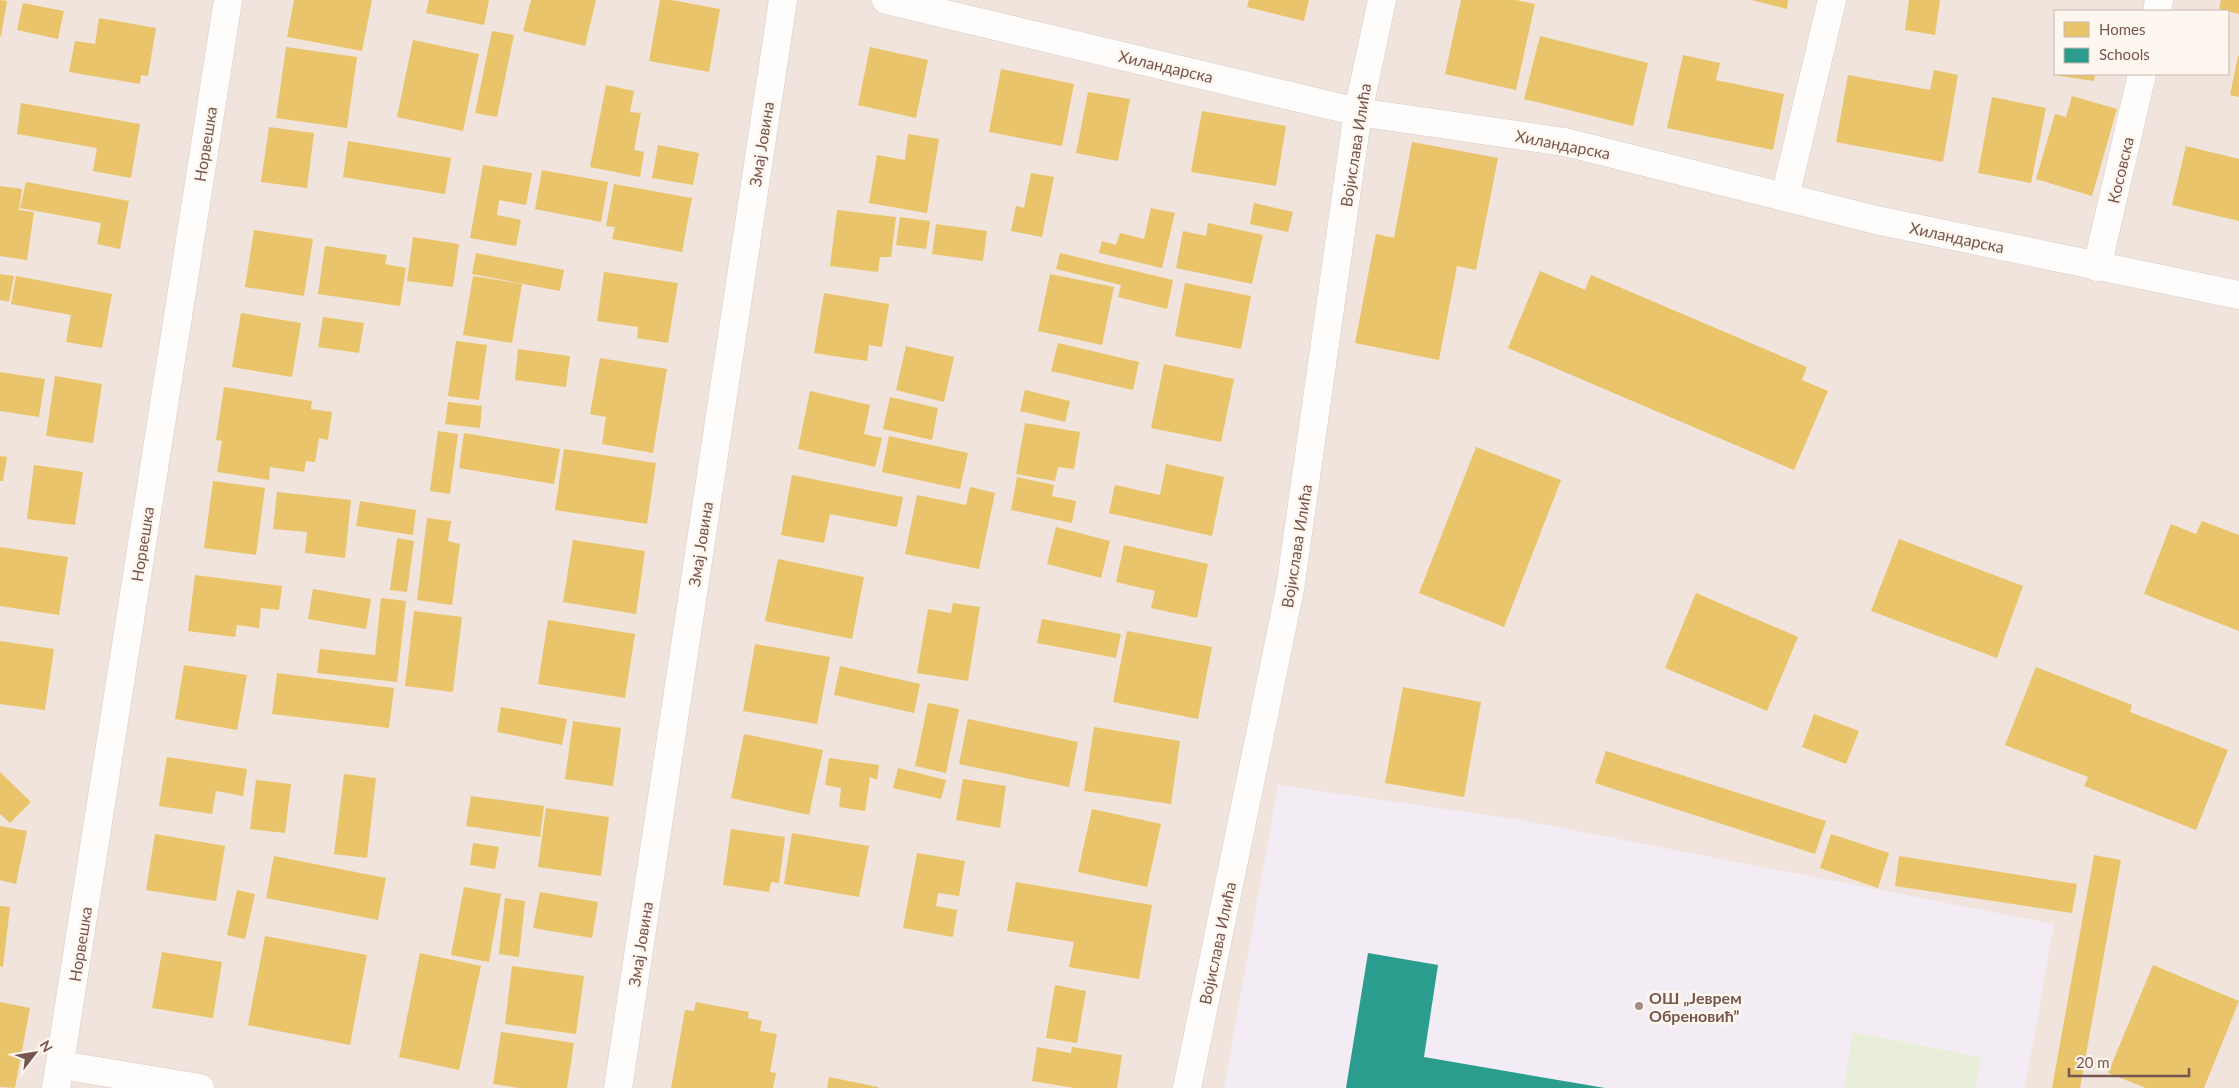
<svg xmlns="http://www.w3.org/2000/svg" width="2239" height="1088" font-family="Lato,sans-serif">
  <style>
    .residential { fill: #f0e4dc; fill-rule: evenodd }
    .education { fill: #f3ecf4 }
    .green { fill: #e8eed9 }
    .homes { fill: #e9c46a }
    .schools { fill: #2a9d8f }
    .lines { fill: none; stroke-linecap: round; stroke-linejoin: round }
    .minor-casing { stroke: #d6ceca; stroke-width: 29 }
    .minor { stroke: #fefdfc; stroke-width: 28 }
    .poi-dot { fill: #a48d86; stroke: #fef7f0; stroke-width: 2 }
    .labels { text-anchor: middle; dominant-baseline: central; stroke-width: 5; stroke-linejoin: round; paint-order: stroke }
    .street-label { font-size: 16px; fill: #76564e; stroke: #fef7f0 }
    .poi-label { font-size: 16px; font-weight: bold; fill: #76564e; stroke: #fef7f0; text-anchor: start }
  </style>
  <rect width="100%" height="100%" fill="#f8f3ee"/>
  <path class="residential" d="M0 0H2239V1088H0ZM2055 11H2228V74H2055Z"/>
  <path class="education" d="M1278 785 1522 820 2054 924 2025 1088H1224Z"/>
  <path class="green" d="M1853 1032 1981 1057 1976 1088H1844Z"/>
  <g class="homes">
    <path d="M0 0 7 1 1 36H0Z"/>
    <path d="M294 0H372L362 51 287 37Z"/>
    <path d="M429 0H489L484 25 426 13Z"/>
    <path d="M531 0H596L585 46 523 31Z"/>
    <path d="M660 0H671L720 9 709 72 649 61Z"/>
    <path d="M1249 0H1309L1304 21 1247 7Z"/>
    <path d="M1461 0H1516L1535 4 1516 90 1445 74Z"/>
    <path d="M1752 0H1788L1787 9Z"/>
    <path d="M1909 0H1940L1935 35 1905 30Z"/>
    <path d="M2221 0H2239V14L2219 9Z"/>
    <path d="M23 3 64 11 58 39 17 30Z"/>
    <path d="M99 18 156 28 148 76 141 75 140 84 69 72 75 41 95 44Z"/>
    <path d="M492 31 514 35 497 117 475 113Z"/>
    <path d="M1540 36 1648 63 1633 126 1524 99Z"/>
    <path d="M413 40 479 54 463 131 397 117Z"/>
    <path d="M286 47 357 57 347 128 276 118Z"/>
    <path d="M870 47 928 60 916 118 858 105Z"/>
    <path d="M1683 55 1720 63 1716 80 1784 94 1773 150 1667 128Z"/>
    <path d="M2238 56H2239V97L2230 95Z"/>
    <path d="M1001 69 1074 84 1062 146 989 132Z"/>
    <path d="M1934 70 1958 75 1943 162 1836 142 1848 75 1930 90Z"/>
    <path d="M2060 74H2095L2094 81 2059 76Z"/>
    <path d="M606 85 634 91 630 112 641 113 634 150 644 152 640 177 590 167Z"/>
    <path d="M1088 92 1130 99 1118 161 1076 153Z"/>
    <path d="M2072 96 2117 109 2092 196 2036 179 2055 114 2066 117Z"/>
    <path d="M1992 97 2046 108 2031 183 1978 173Z"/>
    <path d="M21 103 140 124 131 178 93 171 97 148 17 134Z"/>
    <path d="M1202 111 1286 126 1276 186 1191 172Z"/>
    <path d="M269 127 314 133 307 188 261 182Z"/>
    <path d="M908 134 939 139 927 213 869 203 877 155 905 160Z"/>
    <path d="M348 141 451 158 445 194 343 177Z"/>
    <path d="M1412 142 1498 158 1476 270 1457 266 1439 360 1355 343 1376 234 1394 238Z"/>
    <path d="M658 145 699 153 693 185 652 178Z"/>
    <path d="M2186 146 2239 159V221L2172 205Z"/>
    <path d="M483 165 532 173 526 205 499 200 497 215 521 220 516 246 470 238Z"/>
    <path d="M542 170 608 182 601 222 535 209Z"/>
    <path d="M1031 173 1054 177 1042 237 1011 231 1016 206 1024 208Z"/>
    <path d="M26 182 129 201 120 249 97 244 101 223 20 208Z"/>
    <path d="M614 184 692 198 682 252 612 239 615 227 606 226Z"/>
    <path d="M0 186 22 189 19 210 34 212 27 260 0 256Z"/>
    <path d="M1254 203 1293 212 1288 232 1250 224Z"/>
    <path d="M1151 208 1175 213 1162 268 1099 253 1102 241 1116 245 1120 233 1144 239Z"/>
    <path d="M837 210 896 217 891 257H880L878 272 830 266Z"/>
    <path d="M900 217 930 221 926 249 896 245Z"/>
    <path d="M1208 223 1263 235 1252 284 1176 268 1183 231 1206 236Z"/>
    <path d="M936 224 987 231 983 261 932 254Z"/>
    <path d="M254 230 313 239 304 296 245 287Z"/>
    <path d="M413 237 459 244 453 287 407 281Z"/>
    <path d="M325 246 387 255 385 264 406 268 400 306 318 294Z"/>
    <path d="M476 253 564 270 560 291 472 274Z"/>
    <path d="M1060 253 1173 280 1167 309 1118 297 1121 285 1056 269Z"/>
    <path d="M1540 271 1585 290 1591 275 1807 367 1802 380 1828 391 1794 470 1508 348Z"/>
    <path d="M604 272 678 283 668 343 637 338 638 327 597 321Z"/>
    <path d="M0 274 14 276 9 302 0 300Z"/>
    <path d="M1050 274 1114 287 1102 345 1038 331Z"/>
    <path d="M16 276 112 294 102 348 66 342 71 315 11 304Z"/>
    <path d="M473 276 522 284 512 343 463 335Z"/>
    <path d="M1185 283 1251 296 1241 349 1175 336Z"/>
    <path d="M824 293 889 304 882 347 869 345 867 361 814 353Z"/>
    <path d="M241 313 301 323 292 377 232 367Z"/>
    <path d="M323 317 364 323 359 353 318 347Z"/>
    <path d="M456 341 487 345 479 400 448 396Z"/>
    <path d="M1058 343 1139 362 1133 390 1051 371Z"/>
    <path d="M906 346 954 357 944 402 896 390Z"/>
    <path d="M518 349 570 356 566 387 515 380Z"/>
    <path d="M600 358 667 369 653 453 602 444 606 417 590 414Z"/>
    <path d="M1164 364 1234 379 1221 442 1151 428Z"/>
    <path d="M0 372 45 379 39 417 0 411Z"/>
    <path d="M55 376 102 384 93 443 46 436Z"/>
    <path d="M224 387 312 401 311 409 332 412 328 440 319 438 315 462 306 461 304 472 270 467 269 480 217 472 222 441 216 440Z"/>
    <path d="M1025 390 1070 401 1065 422 1020 411Z"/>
    <path d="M810 391 870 405 864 434 882 438 875 467 798 449Z"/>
    <path d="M890 397 938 408 932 440 883 429Z"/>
    <path d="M448 402 482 406 480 428 445 424Z"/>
    <path d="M1025 423 1080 432 1074 469 1058 467 1055 481 1016 474Z"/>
    <path d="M438 431 458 434 450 494 430 491Z"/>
    <path d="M464 433 560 449 554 484 459 468Z"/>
    <path d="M889 436 968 453 960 489 882 472Z"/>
    <path d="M1476 447 1561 480 1504 627 1419 593Z"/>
    <path d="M564 449 656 463 647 524 555 510Z"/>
    <path d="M0 456 7 457 3 481H0Z"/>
    <path d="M1166 464 1224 477 1212 536 1109 513 1115 485 1160 495Z"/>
    <path d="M34 465 83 472 75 525 27 519Z"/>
    <path d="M792 475 903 497 897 527 830 514 824 543 781 535Z"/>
    <path d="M1017 477 1054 485 1052 496 1076 501 1072 523 1011 510Z"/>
    <path d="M213 481 265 488 256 555 204 548Z"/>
    <path d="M970 487 995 493 979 569 905 554 917 495 966 505Z"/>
    <path d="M277 492 351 500 345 558 305 553 307 532 273 529Z"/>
    <path d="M360 501 416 510 413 535 356 526Z"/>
    <path d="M427 518 451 521 448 541 460 544 452 605 417 600Z"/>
    <path d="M2202 521 2239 535V631L2144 594 2171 524 2196 534Z"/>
    <path d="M1056 527 1110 541 1101 578 1047 564Z"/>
    <path d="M397 538 414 541 407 592 390 590Z"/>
    <path d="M1899 539 2023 586 1997 658 1871 611Z"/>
    <path d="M573 540 645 551 636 614 563 602Z"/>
    <path d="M1124 545 1208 564 1197 618 1151 608 1155 591 1116 582Z"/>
    <path d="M0 547 68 557 59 615 0 606Z"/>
    <path d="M778 559 864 577 852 639 765 621Z"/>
    <path d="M195 575 282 586 279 610 261 608 259 628 237 625 235 637 188 631Z"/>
    <path d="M313 589 371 599 366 629 308 619Z"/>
    <path d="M1696 593 1798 637 1767 711 1665 668Z"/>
    <path d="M381 598 406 601 397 682 317 673 320 649 375 655Z"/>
    <path d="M953 603 980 607 968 681 917 673 928 609 951 613Z"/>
    <path d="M414 611 462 617 453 692 405 686Z"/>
    <path d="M1042 619 1121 634 1116 658 1037 643Z"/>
    <path d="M548 620 635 634 625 698 538 684Z"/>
    <path d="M1127 631 1212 647 1198 719 1113 702Z"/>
    <path d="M0 641 54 649 45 710 0 704Z"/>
    <path d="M755 644 830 657 817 724 743 711Z"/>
    <path d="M184 665 247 675 237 730 175 719Z"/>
    <path d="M840 666 920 684 914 713 834 695Z"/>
    <path d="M2036 667 2132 705 2130 712 2228 750 2196 830 2084 786 2088 777 2005 745Z"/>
    <path d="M277 673 394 688 389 728 272 714Z"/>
    <path d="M1403 687 1481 702 1464 797 1385 783Z"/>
    <path d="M928 703 959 709 946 773 915 766Z"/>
    <path d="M501 707 567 719 562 745 497 732Z"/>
    <path d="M1814 714 1859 731 1846 764 1802 747Z"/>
    <path d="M968 719 1078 742 1069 787 959 764Z"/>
    <path d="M573 721 621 728 613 786 565 779Z"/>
    <path d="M1094 727 1180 741 1171 804 1084 791Z"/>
    <path d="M744 734 823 750 809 815 731 798Z"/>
    <path d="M1606 751 1826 821 1815 854 1595 783Z"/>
    <path d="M167 757 247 769 243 796 216 791 212 814 159 806Z"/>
    <path d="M829 758 879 765 877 780 870 777 865 811 839 807 841 788 825 785Z"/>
    <path d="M898 768 946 780 941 799 893 788Z"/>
    <path d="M0 772 31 802 10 823 0 814Z"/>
    <path d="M344 774 376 778 367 858 334 854Z"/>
    <path d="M963 779 1006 786 1000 828 956 820Z"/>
    <path d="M256 780 291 784 285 833 250 829Z"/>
    <path d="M471 796 544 806 540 837 466 826Z"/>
    <path d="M546 808 609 817 601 876 538 867Z"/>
    <path d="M1092 809 1161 824 1147 887 1078 872Z"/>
    <path d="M0 826 27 831 16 884 0 880Z"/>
    <path d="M731 829 785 837 779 883 771 882 769 892 723 885Z"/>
    <path d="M792 833 869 846 859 897 784 884Z"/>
    <path d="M155 834 225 846 216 901 146 890Z"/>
    <path d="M1831 834 1889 853 1878 888 1820 868Z"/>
    <path d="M473 843 499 847 495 869 470 865Z"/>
    <path d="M917 853 965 861 959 896 938 893 936 906 957 910 953 937 903 928Z"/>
    <path d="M2094 855 2121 860 2080 1088H2052Z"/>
    <path d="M274 856 386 878 378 920 266 898Z"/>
    <path d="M1899 856 2077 884 2072 913 1895 886Z"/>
    <path d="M1016 882 1152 905 1139 979 1069 967 1074 942 1007 931Z"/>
    <path d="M464 887 501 894 489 962 451 955Z"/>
    <path d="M237 890 255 894 245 939 227 935Z"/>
    <path d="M540 892 598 902 592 938 533 928Z"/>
    <path d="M505 898 525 901 519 957 499 954Z"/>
    <path d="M0 906 10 907 3 967 0 966Z"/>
    <path d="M265 936 367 955 350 1045 248 1025Z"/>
    <path d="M162 952 222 962 213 1018 152 1008Z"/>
    <path d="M420 953 481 966 459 1070 399 1057Z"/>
    <path d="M2153 965 2239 1001 2204 1088H2146L2108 1073Z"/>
    <path d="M512 966 584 976 576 1034 505 1024Z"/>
    <path d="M1055 985 1086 991 1077 1043 1046 1038Z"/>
    <path d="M0 1002 30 1008 15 1088 0 1087Z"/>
    <path d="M696 1002 749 1012 748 1018 762 1021 760 1031 777 1034 770 1072 776 1073 773 1088H671L685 1010 694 1011Z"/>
    <path d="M501 1032 574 1043 567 1088H519L493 1084Z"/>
    <path d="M1037 1047 1071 1053 1072 1047 1122 1055 1117 1088H1075L1032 1081Z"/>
    <path d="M829 1077 878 1087V1088H827Z"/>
  </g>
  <path class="schools" d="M1368 953 1438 965 1424 1057 1605 1088H1346Z"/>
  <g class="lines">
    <defs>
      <g id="minor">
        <path d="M886 0 1358 112 1565 142 1876 220 2239 295"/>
        <path d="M2157 11 2159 0"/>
        <path d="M1785 197 1832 0"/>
        <path d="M2097 267 2142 74"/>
        <path d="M61 1065 200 1088"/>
        <path d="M56 1088 228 0"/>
        <path d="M618 1088 783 0"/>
        <path d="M1187 1088 1290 589 1358 112 1382 0"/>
      </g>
    </defs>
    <use href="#minor" class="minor-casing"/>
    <use href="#minor" class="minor"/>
  </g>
  <circle class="poi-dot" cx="1639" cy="1006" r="5"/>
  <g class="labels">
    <g class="street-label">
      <text transform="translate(1166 66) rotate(13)">Хиландарска</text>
      <text transform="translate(205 144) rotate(-81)">Норвешка</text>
      <text transform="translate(761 144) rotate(-81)">Змај Јовина</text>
      <text transform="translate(1563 144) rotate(11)">Хиландарска</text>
      <text transform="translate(1355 145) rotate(-81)">Војислава Илића</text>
      <text transform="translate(2120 170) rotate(-77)">Косовска</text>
      <text transform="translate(1957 237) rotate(12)">Хиландарска</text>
      <text transform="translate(142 544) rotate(-81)">Норвешка</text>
      <text transform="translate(700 544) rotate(-81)">Змај Јовина</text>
      <text transform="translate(1296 546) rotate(-81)">Војислава Илића</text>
      <text transform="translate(1217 943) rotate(-78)">Војислава Илића</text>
      <text transform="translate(80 944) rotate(-81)">Норвешка</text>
      <text transform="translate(640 944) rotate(-81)">Змај Јовина</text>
    </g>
    <g class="poi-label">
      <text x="1649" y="997">ОШ „Јеврем<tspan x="1649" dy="18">Обреновић”</tspan></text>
    </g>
  </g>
  <rect x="2054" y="10" width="175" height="65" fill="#fef7f0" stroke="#c8b7af"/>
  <rect x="2064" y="22" width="25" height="15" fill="#e9c46a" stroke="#c8b7af"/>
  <text x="2099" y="35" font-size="15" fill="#76564e">Homes</text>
  <rect x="2064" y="48" width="25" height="15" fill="#2a9d8f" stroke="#c8b7af"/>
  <text x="2099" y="60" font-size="15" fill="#76564e">Schools</text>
  <g transform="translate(35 1053) rotate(59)" stroke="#fef7f0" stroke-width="4" paint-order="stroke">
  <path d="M0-4L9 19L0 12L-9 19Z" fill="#76564e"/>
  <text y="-8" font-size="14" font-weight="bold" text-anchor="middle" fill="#76564e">N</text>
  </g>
  <path d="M2069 1068v8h120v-8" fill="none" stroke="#76564e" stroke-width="2.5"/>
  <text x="2076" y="1068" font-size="15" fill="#76564e" stroke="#fef7f0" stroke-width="4" paint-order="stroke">20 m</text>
</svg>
